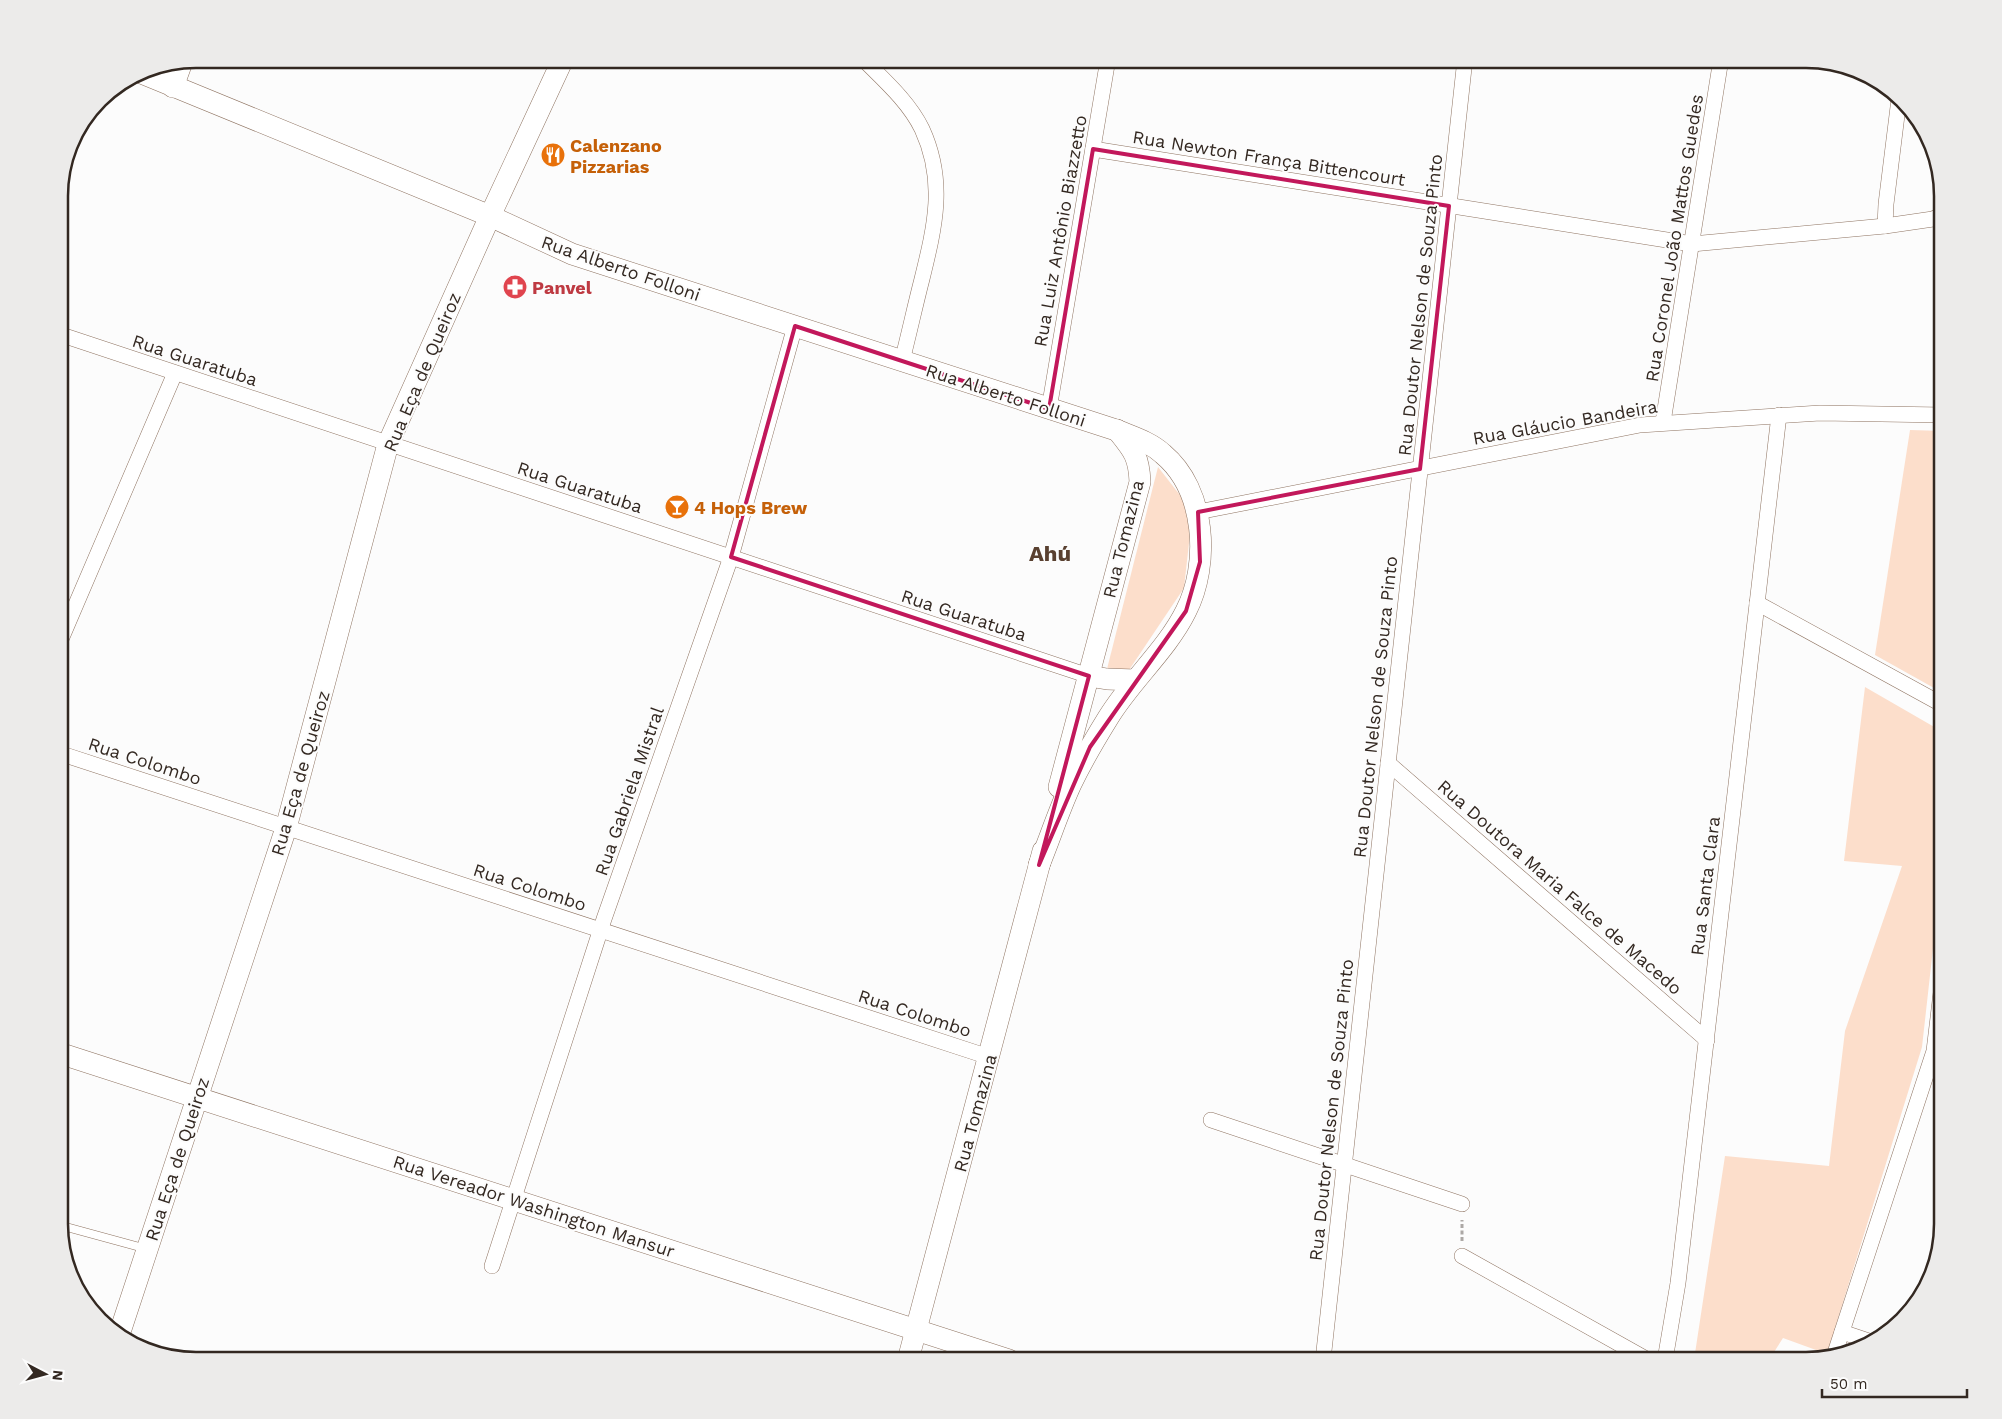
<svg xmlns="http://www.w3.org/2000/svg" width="2002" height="1419" font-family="'Work Sans',sans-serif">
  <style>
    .green { fill: #fcdecb }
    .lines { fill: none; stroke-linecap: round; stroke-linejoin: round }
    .service-casing { stroke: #8f7462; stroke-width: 9 }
    .minor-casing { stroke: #8f7462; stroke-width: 16 }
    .secondary-casing { stroke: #8f7462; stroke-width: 22 }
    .path { stroke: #aca8a5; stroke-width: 3; stroke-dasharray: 4 2.5; stroke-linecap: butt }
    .service { stroke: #fff; stroke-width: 8 }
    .minor { stroke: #fff; stroke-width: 15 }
    .secondary { stroke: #fff; stroke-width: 21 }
    .marked { fill: none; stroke: #c2185b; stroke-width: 4; stroke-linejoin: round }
    .labels { text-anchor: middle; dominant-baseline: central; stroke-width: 4; stroke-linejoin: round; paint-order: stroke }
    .food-label { font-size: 18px; font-weight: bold; fill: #c56008; stroke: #fcfcfc; text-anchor: start }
    .street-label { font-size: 18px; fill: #332821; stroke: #fcfcfc }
    .health-label { font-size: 18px; font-weight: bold; fill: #be3a42; stroke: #fcfcfc; text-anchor: start }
    .district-label { font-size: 22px; font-weight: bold; fill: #594030; stroke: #fcfcfc }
    .rim { fill: none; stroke: #332821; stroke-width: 2.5 }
  </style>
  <rect width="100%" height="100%" fill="#fcfcfc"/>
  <g class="green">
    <path d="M1910 430 1943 431V693L1875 655Z"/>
    <path d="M1158 467 1183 499 1191 525 1184 588 1125 676 1107 669Z"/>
    <path d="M1865 687 1943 732V859L1922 1047 1827 1354 1783 1338 1769 1360H1694L1725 1156 1829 1166 1845 1031 1902 866 1844 861Z"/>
  </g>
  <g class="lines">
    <defs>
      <path id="service" d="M59 1225 147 1249"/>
      <g id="minor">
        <path d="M863 59C884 80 909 102 922 129 946 181 935 226 922 279 915 306 909 334 902 361"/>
        <path d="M1093 149 1692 244 1885 226 1933 219 1943 214"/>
        <path d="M1885 226 1886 204 1899 99"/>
        <path d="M59 334 1089 676"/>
        <path d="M1049 409 1108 59"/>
        <path d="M1663 422 1721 59"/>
        <path d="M1198 512 1640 425 1820 413 1943 415"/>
        <path d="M1757 603 1943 705"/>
        <path d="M59 644 175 373"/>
        <path d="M59 753 989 1057"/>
        <path d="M1388 763 1707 1040"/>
        <path d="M1211 1120 1462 1204"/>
        <path d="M1462 1256 1648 1360"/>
        <path d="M492 1266 604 919 731 557 795 326"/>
        <path d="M1842 1332 1872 1342"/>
        <path d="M1835 1353 1934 1051 1943 976"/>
        <path d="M1323 1360 1465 59"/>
        <path d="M1665 1360 1678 1283 1779 415"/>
      </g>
      <g id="secondary">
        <path d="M139 72 490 216 572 254 1116 430C1133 437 1150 442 1163 454 1206 490 1210 564 1186 611 1166 651 1131 680 1108 718 1095 739 1082 761 1071 784 1059 810 1050 838 1039 865"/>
        <path d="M173 87 182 62"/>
        <path d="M1089 676 1107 679 1135 680"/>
        <path d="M1059 787 1140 482C1139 456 1133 450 1117 430"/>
        <path d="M59 1053 1009 1360"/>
        <path d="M119 1335 286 828 388 444 490 216 563 59"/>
        <path d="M908 1360 1043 851"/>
      </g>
    </defs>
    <use href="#service" class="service-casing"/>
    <use href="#minor" class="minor-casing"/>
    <use href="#secondary" class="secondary-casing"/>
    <path class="path" d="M1462 1241V1220"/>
    <use href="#service" class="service"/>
    <use href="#minor" class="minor"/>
    <use href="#secondary" class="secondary"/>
  </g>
  <path class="marked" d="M1093 149 1449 206 1420 469 1198 512 1200 562 1186 611 1090 747 1039 865 1089 676 731 557 795 326 1049 409Z"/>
  <defs>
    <symbol id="restaurant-disc" viewBox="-11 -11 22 22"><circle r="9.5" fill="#e8710a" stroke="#fcfcfc"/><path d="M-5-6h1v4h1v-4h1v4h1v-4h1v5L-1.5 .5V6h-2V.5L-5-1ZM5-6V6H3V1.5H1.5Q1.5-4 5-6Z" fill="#fff"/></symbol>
    <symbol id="pharmacy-disc" viewBox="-11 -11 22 22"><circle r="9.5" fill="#e0444e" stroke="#fcfcfc"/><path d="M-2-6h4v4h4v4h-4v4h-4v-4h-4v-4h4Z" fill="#fff"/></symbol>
    <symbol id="bar-disc" viewBox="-11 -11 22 22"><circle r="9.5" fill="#e8710a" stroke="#fcfcfc"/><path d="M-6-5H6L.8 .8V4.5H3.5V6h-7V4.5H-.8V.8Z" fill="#fff"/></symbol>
  </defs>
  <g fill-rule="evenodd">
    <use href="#restaurant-disc" x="539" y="141" width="28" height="28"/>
    <use href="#pharmacy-disc" x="501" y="273" width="28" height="28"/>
    <use href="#bar-disc" x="663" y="493" width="28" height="28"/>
  </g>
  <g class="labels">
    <g class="food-label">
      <text x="570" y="145">Calenzano<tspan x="570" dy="21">Pizzarias</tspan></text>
      <text x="694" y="507">4 Hops Brew</text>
    </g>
    <g class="street-label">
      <text transform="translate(1269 158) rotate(9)">Rua Newton França Bittencourt</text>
      <text transform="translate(1060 231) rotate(-80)">Rua Luiz Antônio Biazzetto</text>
      <text transform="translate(1674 238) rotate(-81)">Rua Coronel João Mattos Guedes</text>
      <text transform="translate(621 268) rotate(19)">Rua Alberto Folloni</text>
      <text transform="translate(1420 305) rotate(-84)">Rua Doutor Nelson de Souza Pinto</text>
      <text transform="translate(195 360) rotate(18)">Rua Guaratuba</text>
      <text transform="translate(422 372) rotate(-67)">Rua Eça de Queiroz</text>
      <text transform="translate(1006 395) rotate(18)">Rua Alberto Folloni</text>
      <text transform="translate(1565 422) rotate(-10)">Rua Gláucio Bandeira</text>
      <text transform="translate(580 487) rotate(18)">Rua Guaratuba</text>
      <text transform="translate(1123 539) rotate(-76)">Rua Tomazina</text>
      <text transform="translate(964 615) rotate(18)">Rua Guaratuba</text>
      <text transform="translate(1375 707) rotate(-84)">Rua Doutor Nelson de Souza Pinto</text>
      <text transform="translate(145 761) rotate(18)">Rua Colombo</text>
      <text transform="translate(300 773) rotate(-74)">Rua Eça de Queiroz</text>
      <text transform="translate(629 791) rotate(-71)">Rua Gabriela Mistral</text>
      <text transform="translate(1705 886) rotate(-83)">Rua Santa Clara</text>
      <text transform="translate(530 887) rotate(18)">Rua Colombo</text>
      <text transform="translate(1560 887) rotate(41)">Rua Doutora Maria Falce de Macedo</text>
      <text transform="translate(915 1013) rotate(18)">Rua Colombo</text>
      <text transform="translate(1331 1110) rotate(-84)">Rua Doutor Nelson de Souza Pinto</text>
      <text transform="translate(975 1113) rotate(-75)">Rua Tomazina</text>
      <text transform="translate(177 1159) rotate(-72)">Rua Eça de Queiroz</text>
      <text transform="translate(534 1206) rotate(18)">Rua Vereador Washington Mansur</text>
    </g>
    <g class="health-label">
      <text x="532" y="287">Panvel</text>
    </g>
    <g class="district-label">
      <text x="1050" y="553">Ahú</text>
    </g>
  </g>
  <path d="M0 0H2002V1419H0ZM196 68H1806A128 128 0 0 1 1934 196V1224A128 128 0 0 1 1806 1352H196A128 128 0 0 1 68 1224V196A128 128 0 0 1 196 68Z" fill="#ecebea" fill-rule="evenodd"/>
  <path class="rim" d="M196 68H1806A128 128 0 0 1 1934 196V1224A128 128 0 0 1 1806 1352H196A128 128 0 0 1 68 1224V196A128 128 0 0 1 196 68Z"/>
  <g transform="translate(45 1374) rotate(96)" stroke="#fcfcfc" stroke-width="4" paint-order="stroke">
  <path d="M0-4L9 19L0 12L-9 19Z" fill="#332821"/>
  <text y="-8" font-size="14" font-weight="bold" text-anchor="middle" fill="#332821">N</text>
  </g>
  <path d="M1822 1389v8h145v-8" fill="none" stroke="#332821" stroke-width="2.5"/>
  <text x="1830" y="1389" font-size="15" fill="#332821" stroke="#fcfcfc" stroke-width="4" paint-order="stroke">50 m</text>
</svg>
